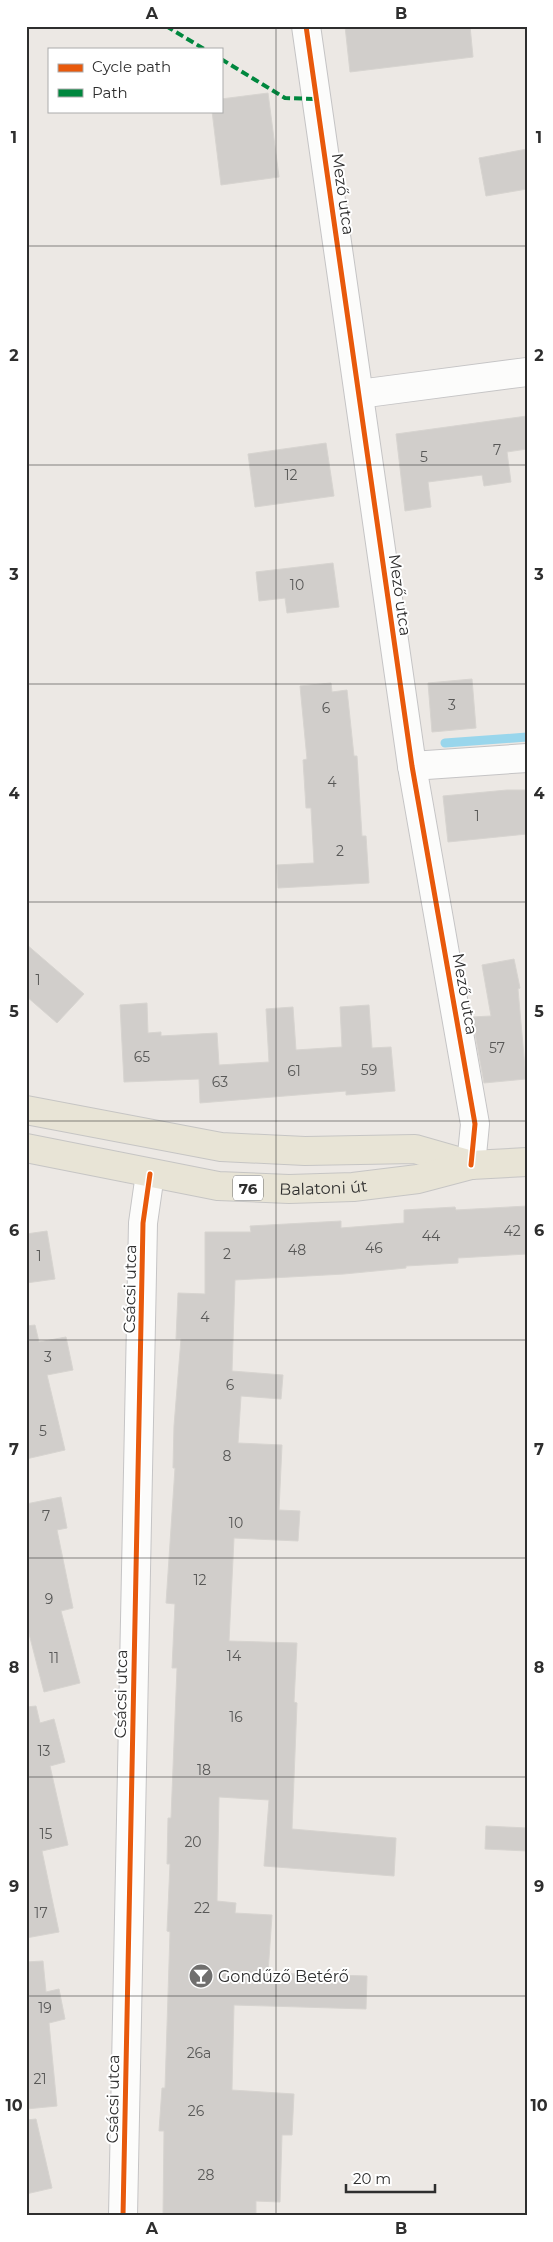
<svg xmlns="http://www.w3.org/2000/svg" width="553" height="2242" font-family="Montserrat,sans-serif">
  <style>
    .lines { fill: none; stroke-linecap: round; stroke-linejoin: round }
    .stream { stroke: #99d6ec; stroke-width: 9 }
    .building { fill: #d1cecb; stroke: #d7d4d0 }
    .minor-casing { stroke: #c5c4c5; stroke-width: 30 }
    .major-casing { stroke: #c6c5c4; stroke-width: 30 }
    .minor { stroke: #fcfcfb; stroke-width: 28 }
    .major { stroke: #e8e4d6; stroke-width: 28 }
    .quiet { stroke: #00873e; stroke-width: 4; stroke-dasharray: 8 4; stroke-linecap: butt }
    .cycleway-casing { stroke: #fff; stroke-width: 8 }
    .cycleway { stroke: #e8590c; stroke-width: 5 }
    .grid { fill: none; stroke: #2e2e2e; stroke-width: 1; stroke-opacity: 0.55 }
    .labels { text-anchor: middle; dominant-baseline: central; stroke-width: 4; stroke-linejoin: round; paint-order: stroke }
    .number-label { font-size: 14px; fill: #585857 }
    .shield { fill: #fff; stroke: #6d6d6d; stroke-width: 1 }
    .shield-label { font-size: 15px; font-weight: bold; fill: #2e2e2e }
    .street-label { font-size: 16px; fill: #2e2e2e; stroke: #fff }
    .poi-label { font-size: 16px; fill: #2e2e2e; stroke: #fff; text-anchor: start }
    .neatline { fill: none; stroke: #2e2e2e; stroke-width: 2 }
    .grid-label { font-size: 16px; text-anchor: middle; font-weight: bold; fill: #2e2e2e }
  </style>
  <rect width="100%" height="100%" fill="#ece8e4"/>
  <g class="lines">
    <path class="stream" d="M445 743 527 737"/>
  </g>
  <g class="building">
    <path d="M345 26H470L473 57 350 72Z"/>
    <path d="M268 93 279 177 221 185 212 111H221V99Z"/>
    <path d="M527 149V189L486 196 479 158Z"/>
    <path d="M527 416V449L507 452 511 482 484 486 482 475 428 482 431 507 405 511 396 434Z"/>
    <path d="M326 443 334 496 255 507 248 454Z"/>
    <path d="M333 563 339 607 287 613 285 598 259 601 256 572Z"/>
    <path d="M472 679 476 728 432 732 428 683Z"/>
    <path d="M331 683 332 692 347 690 354 756H357L362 836H366L369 883 278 888 277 865 314 863 311 808H306L303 760 307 759 300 686Z"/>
    <path d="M507 790H527V834L448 842 443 796Z"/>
    <path d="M26 944 84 994 57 1023 26 996Z"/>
    <path d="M514 959 520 988 518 989 526 1079 484 1083 472 1017 491 1016 482 965Z"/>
    <path d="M147 1003 148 1033 161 1032V1036L217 1033 219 1065 269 1062 266 1009 293 1007 296 1050 342 1047 340 1007 369 1005 372 1048 391 1047 395 1091 346 1095V1091L200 1103 199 1079 124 1082 120 1005Z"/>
    <path d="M527 1206V1254L458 1258V1263L406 1266V1268L344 1274 235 1280 232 1371 283 1375 281 1399 241 1396 238 1443 282 1445 279 1510 300 1511 298 1541 234 1538 229 1641 297 1643 294 1702 297 1703 292 1829 396 1838 394 1876 264 1866 269 1800 219 1797 217 1901 236 1903 235 1913 272 1915 268 1973 367 1976 366 2009 234 2005 232 2090 294 2094 292 2135H282L280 2202 256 2201V2216H163L164 2131H159L162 2088H165L170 1932 167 1931 170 1864H167L168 1818H171L177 1668H172L175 1604 166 1603 175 1468H173L174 1426 181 1339H176L178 1293 205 1294V1232H251L250 1226 341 1221V1228L404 1223V1210L455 1207 456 1210Z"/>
    <path d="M47 1231 55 1279 26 1283V1234Z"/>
    <path d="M35 1325 39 1342 66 1337 73 1370 47 1375 65 1450 26 1459V1326Z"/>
    <path d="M61 1497 67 1528 57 1530 73 1608 61 1611 80 1683 44 1692 26 1622V1504Z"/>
    <path d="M36 1706 40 1723 54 1719 65 1762 50 1766 68 1845 42 1851 59 1932 26 1938V1707Z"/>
    <path d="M486 1826 527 1828V1851L485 1849Z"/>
    <path d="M43 1961 46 1992 59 1989 65 2019 49 2023 57 2106 26 2109V1962Z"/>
    <path d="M36 2119 52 2188 26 2194V2120Z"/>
  </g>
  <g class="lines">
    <defs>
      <g id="minor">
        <path d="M306 26 412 766 475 1124 471 1165"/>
        <path d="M359 394 527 372"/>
        <path d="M412 766 527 758"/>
        <path d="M123 2216 143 1223 150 1174"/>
      </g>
      <g id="major">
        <path d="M26 1110 221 1147 305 1151 415 1149 471 1165"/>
        <path id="s1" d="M26 1148 218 1186 289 1189 353 1187 418 1179 471 1165 527 1162"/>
      </g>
    </defs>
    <use href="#minor" class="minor-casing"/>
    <use href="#major" class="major-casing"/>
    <use href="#minor" class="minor"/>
    <use href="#major" class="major"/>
    <g class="quiet">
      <path d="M166 26 204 49"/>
      <path d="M221 59 285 98 316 99"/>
    </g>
    <defs>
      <g id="cycleway">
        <path d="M306 26 412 766 475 1124 471 1165"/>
        <path d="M123 2216 143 1223 150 1174"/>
      </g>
    </defs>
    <use href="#cycleway" class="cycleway-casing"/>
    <use href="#cycleway" class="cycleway"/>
  </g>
  <path class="grid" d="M276 26V2216M26 246H527M26 465H527M26 684H527M26 902H527M26 1121H527M26 1340H527M26 1558H527M26 1777H527M26 1996H527"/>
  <defs>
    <symbol id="bar-disc" viewBox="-11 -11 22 22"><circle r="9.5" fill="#706f6e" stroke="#fff"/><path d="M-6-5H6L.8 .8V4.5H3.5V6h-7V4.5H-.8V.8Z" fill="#fff"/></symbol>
  </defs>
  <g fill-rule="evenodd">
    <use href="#bar-disc" x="187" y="1962" width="28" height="28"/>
  </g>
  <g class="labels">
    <g class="number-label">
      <text x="497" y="450">7</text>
      <text x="424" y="457">5</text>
      <text x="291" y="475">12</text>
      <text x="297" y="585">10</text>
      <text x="452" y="705">3</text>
      <text x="326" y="708">6</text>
      <text x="332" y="782">4</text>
      <text x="477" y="816">1</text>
      <text x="340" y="851">2</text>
      <text x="38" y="980">1</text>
      <text x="497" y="1048">57</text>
      <text x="142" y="1057">65</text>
      <text x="369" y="1070">59</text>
      <text x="294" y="1071">61</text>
      <text x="220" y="1082">63</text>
      <text x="512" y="1231">42</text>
      <text x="431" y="1236">44</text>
      <text x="374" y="1248">46</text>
      <text x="297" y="1250">48</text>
      <text x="227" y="1254">2</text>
      <text x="39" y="1256">1</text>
      <text x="205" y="1317">4</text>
      <text x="48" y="1357">3</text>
      <text x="230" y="1385">6</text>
      <text x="43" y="1431">5</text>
      <text x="227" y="1456">8</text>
      <text x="46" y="1516">7</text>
      <text x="236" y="1523">10</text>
      <text x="200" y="1580">12</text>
      <text x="49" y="1599">9</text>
      <text x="234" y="1656">14</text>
      <text x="54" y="1658">11</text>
      <text x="236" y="1717">16</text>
      <text x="44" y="1751">13</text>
      <text x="204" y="1770">18</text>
      <text x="46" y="1834">15</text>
      <text x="193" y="1842">20</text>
      <text x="202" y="1908">22</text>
      <text x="41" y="1913">17</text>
      <text x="45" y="2008">19</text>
      <text x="199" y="2053">26a</text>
      <text x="40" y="2079">21</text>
      <text x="196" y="2111">26</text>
      <text x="206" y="2175">28</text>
    </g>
    <rect class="shield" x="233" y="1175.5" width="30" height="25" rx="4"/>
    <g class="shield-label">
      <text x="248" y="1188">76</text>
    </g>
    <g class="street-label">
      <text transform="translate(343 194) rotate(82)">Mező utca</text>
      <text transform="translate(400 595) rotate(82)">Mező utca</text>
      <text transform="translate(465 994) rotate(80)">Mező utca</text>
      <text stroke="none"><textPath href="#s1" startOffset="301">Balatoni út</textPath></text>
      <text transform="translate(130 1289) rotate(-89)">Csácsi utca</text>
      <text transform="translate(121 1694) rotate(-89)">Csácsi utca</text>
      <text transform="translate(113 2099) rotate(-89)">Csácsi utca</text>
    </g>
    <g class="poi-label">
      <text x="218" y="1976">Gondűző Betérő</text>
    </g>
  </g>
  <rect width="553" height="2242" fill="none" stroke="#ffffff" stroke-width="55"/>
  <rect x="48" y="48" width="175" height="65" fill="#ffffff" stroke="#ababab"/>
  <rect x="58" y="64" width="25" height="8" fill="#e8590c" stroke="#ababab"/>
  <text x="92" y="72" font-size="15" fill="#2e2e2e">Cycle path</text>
  <rect x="58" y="89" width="25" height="8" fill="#00873e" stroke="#ababab"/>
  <text x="92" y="98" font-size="15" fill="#2e2e2e">Path</text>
  <path d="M346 2184v8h89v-8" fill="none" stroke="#2e2e2e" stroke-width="2.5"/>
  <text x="353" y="2184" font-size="15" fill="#2e2e2e" stroke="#ffffff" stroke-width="4" paint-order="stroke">20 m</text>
  <rect x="28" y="28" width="498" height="2186" class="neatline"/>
  <g class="grid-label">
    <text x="152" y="19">A</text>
    <text x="401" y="19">B</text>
    <text x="14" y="143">1</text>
    <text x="539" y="143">1</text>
    <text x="14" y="361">2</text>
    <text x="539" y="361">2</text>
    <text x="14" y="580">3</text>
    <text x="539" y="580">3</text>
    <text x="14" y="799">4</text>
    <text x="539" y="799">4</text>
    <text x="14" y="1017">5</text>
    <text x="539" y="1017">5</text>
    <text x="14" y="1236">6</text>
    <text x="539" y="1236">6</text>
    <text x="14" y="1455">7</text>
    <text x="539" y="1455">7</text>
    <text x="14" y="1673">8</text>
    <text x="539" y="1673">8</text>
    <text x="14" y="1892">9</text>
    <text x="539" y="1892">9</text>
    <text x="14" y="2111">10</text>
    <text x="539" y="2111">10</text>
    <text x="152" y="2234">A</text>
    <text x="401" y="2234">B</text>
  </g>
</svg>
